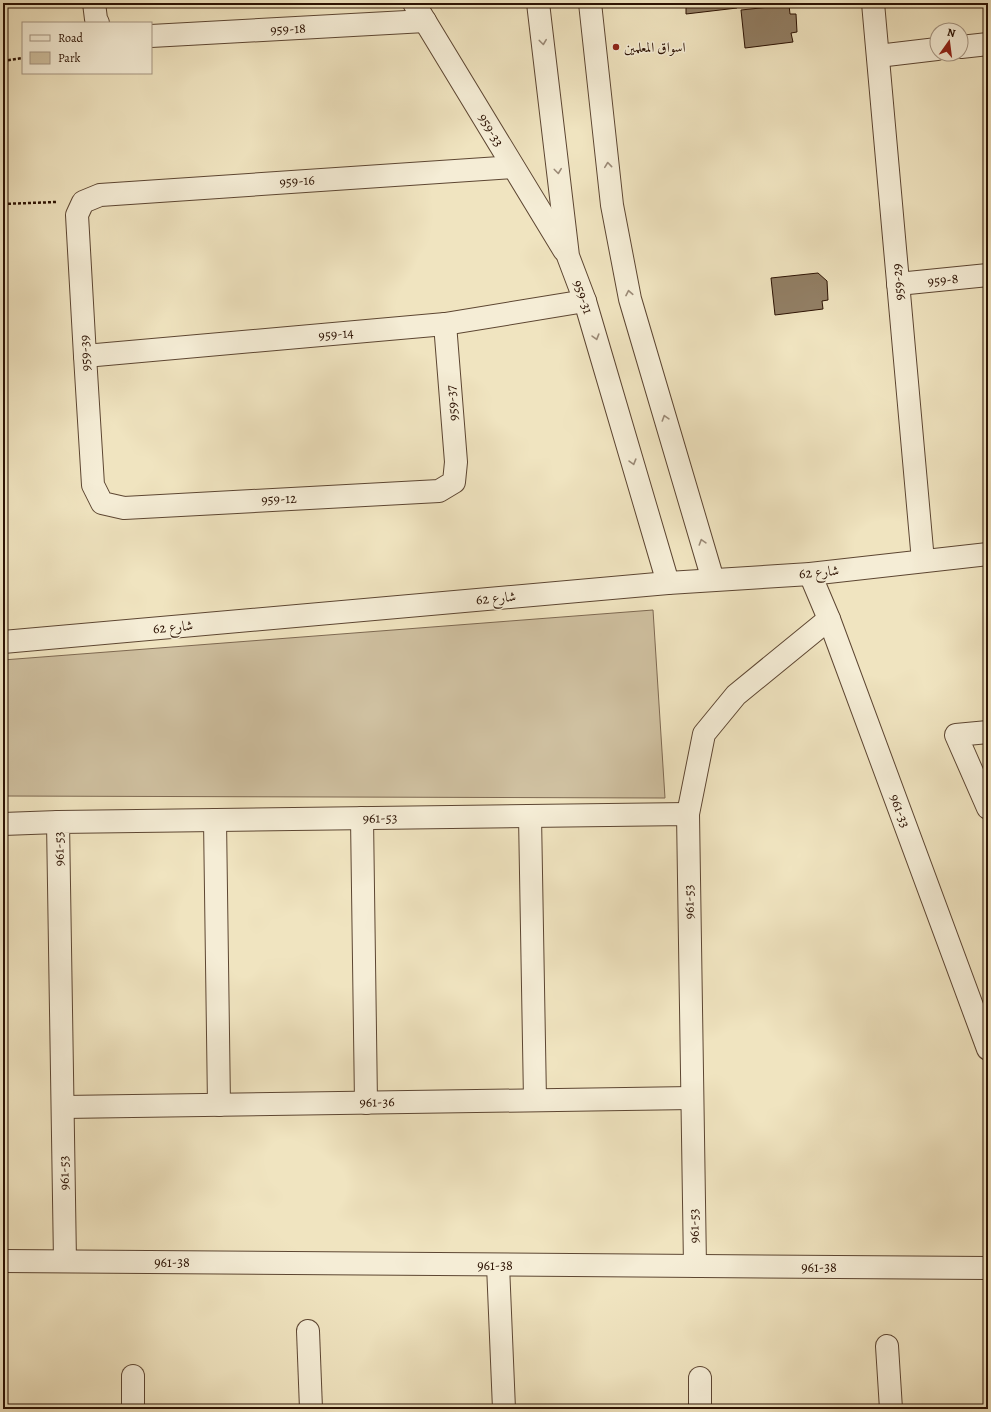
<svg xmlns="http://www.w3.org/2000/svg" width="991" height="1412" font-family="Alegreya,Amiri,serif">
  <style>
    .green { fill: #cfc0a0; stroke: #7e6952 }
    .building { fill: #927f65; stroke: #2c1203 }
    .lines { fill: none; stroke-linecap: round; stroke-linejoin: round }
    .minor-casing { stroke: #5d4632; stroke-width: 24 }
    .path { stroke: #2c1203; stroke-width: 2.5; stroke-dasharray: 3 2; stroke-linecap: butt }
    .minor { stroke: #f5edd6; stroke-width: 22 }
    .oneway { stroke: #9b8a77 }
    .poi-dot { fill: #8f2418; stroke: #f5edd6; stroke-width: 1.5 }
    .labels { text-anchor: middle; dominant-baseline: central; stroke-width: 3; stroke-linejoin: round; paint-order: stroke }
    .street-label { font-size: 14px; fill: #2c1203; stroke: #f5edd6 }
    .poi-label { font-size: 14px; fill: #2c1203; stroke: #f5edd6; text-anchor: start }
  </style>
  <rect width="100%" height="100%" fill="#f0e4c0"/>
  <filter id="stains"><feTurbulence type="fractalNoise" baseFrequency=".005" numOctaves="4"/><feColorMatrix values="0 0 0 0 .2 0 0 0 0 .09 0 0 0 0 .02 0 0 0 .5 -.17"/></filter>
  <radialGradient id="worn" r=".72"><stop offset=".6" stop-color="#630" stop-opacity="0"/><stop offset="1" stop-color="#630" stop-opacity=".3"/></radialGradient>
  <path class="green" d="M653 610 665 798 3 796V660Z"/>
  <g class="building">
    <path d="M678 3H737V8L686 14V4L678 6Z"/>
    <path d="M789 5 790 14H796L797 32 791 33 793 42 745 48 741 10Z"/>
    <path d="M818 273 827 281 828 300 822 301 823 309 775 315 771 278Z"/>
  </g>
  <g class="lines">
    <defs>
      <g id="minor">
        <path d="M94 3 96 19 98 23"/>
        <path d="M414 3 564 250"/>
        <path d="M538 3 568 256 585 301 668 583"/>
        <path d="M590 3 612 205 630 299 713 580"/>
        <path d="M873 3 923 561"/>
        <path d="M151 36 425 21"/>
        <path d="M961 47 988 44"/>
        <path d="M878 56 937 49"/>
        <path d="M898 284 988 275"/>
        <path d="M445 324 456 462 454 482 439 491 124 508 102 503 93 485 85 356 77 215 83 202 100 195 513 167"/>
        <path d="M85 356 445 324 585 301"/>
        <path d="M810 574 829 619 988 1049"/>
        <path d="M3 642 668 583 810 574 988 554"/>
        <path d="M988 732 956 735 988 808"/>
        <path d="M688 814 704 734 736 695 829 619"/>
        <path d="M530 816 535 1100"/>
        <path d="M362 818 366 1103"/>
        <path d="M215 820 219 1105"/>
        <path d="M3 824 58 822"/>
        <path d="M63 1107 692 1098"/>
        <path d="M3 1261 988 1268"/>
        <path d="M65 1261 58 822 688 814 695 1266"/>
        <path d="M498 1265 504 1409"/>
        <path d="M308 1331 311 1409"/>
        <path d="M887 1346 891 1409"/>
        <path d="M133 1376V1409"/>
        <path d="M700 1378V1409"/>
      </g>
    </defs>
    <use href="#minor" class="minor-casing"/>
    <g class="path">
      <path d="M3 61 23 58"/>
      <path d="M3 204 56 202"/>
    </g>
    <use href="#minor" class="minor"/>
  </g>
  <defs><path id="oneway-chevron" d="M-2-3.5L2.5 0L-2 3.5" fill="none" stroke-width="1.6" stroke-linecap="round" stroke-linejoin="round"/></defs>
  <g class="oneway">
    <use href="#oneway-chevron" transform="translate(543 42) rotate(83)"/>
    <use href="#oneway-chevron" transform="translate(608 165) rotate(-96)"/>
    <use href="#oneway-chevron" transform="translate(558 171) rotate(83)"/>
    <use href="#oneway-chevron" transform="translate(629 293) rotate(-101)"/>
    <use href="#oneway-chevron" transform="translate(596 337) rotate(74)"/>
    <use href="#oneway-chevron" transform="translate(665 418) rotate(-107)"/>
    <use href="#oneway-chevron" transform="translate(633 462) rotate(74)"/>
    <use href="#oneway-chevron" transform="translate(702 542) rotate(-107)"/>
  </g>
  <circle class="poi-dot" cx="616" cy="47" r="4"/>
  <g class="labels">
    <g class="street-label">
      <text transform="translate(288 29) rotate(-3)">959-18</text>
      <text transform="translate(491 130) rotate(59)">959-33</text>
      <text transform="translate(297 181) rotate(-4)">959-16</text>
      <text transform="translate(943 280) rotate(-6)">959-8</text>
      <text transform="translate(898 282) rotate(-95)">959-29</text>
      <text transform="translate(583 297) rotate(71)">959-31</text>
      <text transform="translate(336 334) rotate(-5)">959-14</text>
      <text transform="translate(85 353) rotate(-93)">959-39</text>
      <text transform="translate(452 403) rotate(-95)">959-37</text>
      <text transform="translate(279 499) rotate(-3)">959-12</text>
      <text transform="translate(819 572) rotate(-5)">شارع 62</text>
      <text transform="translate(496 598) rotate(-5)">شارع 62</text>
      <text transform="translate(173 627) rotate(-5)">شارع 62</text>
      <text transform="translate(900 811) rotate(70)">961-33</text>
      <text transform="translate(380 818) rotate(-1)">961-53</text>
      <text transform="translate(59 849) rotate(-91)">961-53</text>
      <text transform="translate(689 902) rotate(-91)">961-53</text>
      <text transform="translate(377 1102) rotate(-1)">961-36</text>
      <text transform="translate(64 1173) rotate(-91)">961-53</text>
      <text transform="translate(694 1226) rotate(-91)">961-53</text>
      <text x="172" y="1262">961-38</text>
      <text x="495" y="1265">961-38</text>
      <text x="819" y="1267">961-38</text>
    </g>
    <g class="poi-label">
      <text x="624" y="47">اسواق المعلمين</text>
    </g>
  </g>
  <rect width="991" height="1412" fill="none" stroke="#f0e4c0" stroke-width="16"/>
  <rect x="4" y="4" width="983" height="1404" fill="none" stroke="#2c1203" stroke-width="2"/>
  <rect x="8" y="8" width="975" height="1396" fill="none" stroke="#2c1203"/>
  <rect x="22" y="22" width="130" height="52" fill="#f5edd6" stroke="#a59582"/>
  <rect x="30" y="35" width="20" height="6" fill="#f5edd6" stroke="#a59582"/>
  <text x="58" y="42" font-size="12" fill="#2c1203">Road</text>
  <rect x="30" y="52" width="20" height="12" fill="#cfc0a0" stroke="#a59582"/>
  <text x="58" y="62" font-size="12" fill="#2c1203">Park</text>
  <g transform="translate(949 42) rotate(14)"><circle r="19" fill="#f5edd6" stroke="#a59582"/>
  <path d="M0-3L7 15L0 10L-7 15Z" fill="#8f2418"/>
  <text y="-6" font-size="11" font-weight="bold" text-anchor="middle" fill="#2c1203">N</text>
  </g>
  <rect width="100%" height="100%" filter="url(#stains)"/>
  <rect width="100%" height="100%" fill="url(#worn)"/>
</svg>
